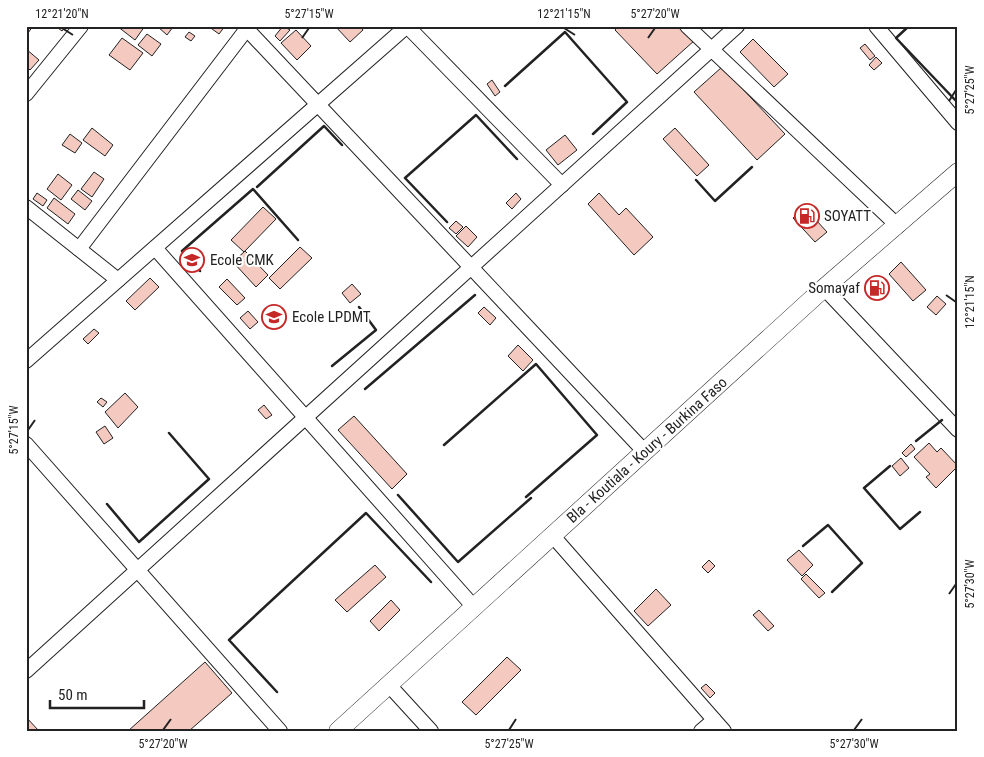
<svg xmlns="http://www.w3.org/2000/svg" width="984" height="757" font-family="'Roboto Condensed',sans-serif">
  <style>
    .building { fill: #f3c9c0; stroke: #222 }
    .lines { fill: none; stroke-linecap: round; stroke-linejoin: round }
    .minor-casing { stroke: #222; stroke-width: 16 }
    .major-casing { stroke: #222; stroke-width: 19 }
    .minor { stroke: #fff; stroke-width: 14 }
    .major { stroke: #fff; stroke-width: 18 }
    .wall { stroke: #222; stroke-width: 2.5 }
    .ticks { fill: none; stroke: #222; stroke-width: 2 }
    .labels { text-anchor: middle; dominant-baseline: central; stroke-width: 4; stroke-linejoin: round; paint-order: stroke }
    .poi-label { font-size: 15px; fill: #222; stroke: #fff; text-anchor: start }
    .street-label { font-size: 15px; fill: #222; stroke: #fff }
    .neatline { fill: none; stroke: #222; stroke-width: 2 }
    .ticks-label { font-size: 12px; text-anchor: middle; fill: #222 }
  </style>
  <rect width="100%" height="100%" fill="#fff"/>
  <g class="building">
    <path d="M26 26H33L28 33 26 32Z"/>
    <path d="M55 26H66L62 31Z"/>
    <path d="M117 26H145L135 40Z"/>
    <path d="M157 26H172L173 27 167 35Z"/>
    <path d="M208 26H225L219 34Z"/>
    <path d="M283 26 290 30 280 41 275 36Z"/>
    <path d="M335 26H360L363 30 350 42Z"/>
    <path d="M618 26H677L695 40 657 74 615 30Z"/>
    <path d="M296 30 311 46 297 60 281 43Z"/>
    <path d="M189 32 195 36 191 41 185 37Z"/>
    <path d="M147 34 161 44 152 56 138 45Z"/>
    <path d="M122 38 143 53 130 70 109 55Z"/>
    <path d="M753 39 788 74 774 87 740 52Z"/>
    <path d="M865 44 875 56 870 60 860 48Z"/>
    <path d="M26 49 39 60 30 70 26 66Z"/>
    <path d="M876 57 882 63 874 70 869 65Z"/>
    <path d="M722 67 785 134 757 160 694 92Z"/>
    <path d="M492 80 500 92 495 96 487 84Z"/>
    <path d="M92 128 113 145 105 156 83 140Z"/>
    <path d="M675 128 709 165 697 176 663 139Z"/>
    <path d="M70 134 82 143 75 153 62 145Z"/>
    <path d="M565 135 577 150 558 165 546 150Z"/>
    <path d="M94 172 104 179 92 197 81 189Z"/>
    <path d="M58 174 72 185 61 200 47 189Z"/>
    <path d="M78 190 92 201 85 210 71 199Z"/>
    <path d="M37 193 47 200 43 206 33 199Z"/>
    <path d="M516 193 521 199 512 209 506 203Z"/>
    <path d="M599 193 619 215 626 208 653 237 634 255 588 204Z"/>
    <path d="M54 198 75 214 68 224 47 208Z"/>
    <path d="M263 207 276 219 244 252 231 240Z"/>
    <path d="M805 208 827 232 815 242 793 218Z"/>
    <path d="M456 221 463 227 456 234 449 228Z"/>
    <path d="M466 226 477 237 468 247 456 236Z"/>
    <path d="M300 247 312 258 280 289 269 278Z"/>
    <path d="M245 251 268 275 256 287 233 262Z"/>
    <path d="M901 262 926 290 913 301 889 274Z"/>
    <path d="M150 278 159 287 135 310 126 301Z"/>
    <path d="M227 279 245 298 237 305 219 287Z"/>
    <path d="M352 284 361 294 350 303 342 293Z"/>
    <path d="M937 296 946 304 936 315 927 307Z"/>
    <path d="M484 307 496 318 490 325 478 313Z"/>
    <path d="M248 311 258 322 250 329 240 318Z"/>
    <path d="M94 329 99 333 88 344 83 339Z"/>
    <path d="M518 345 533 360 523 371 508 356Z"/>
    <path d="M125 393 138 407 118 428 105 412Z"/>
    <path d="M101 398 107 402 103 407 97 402Z"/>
    <path d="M264 405 272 415 266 419 258 410Z"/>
    <path d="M354 416 407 474 392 489 338 430Z"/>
    <path d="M105 426 113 438 104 444 96 432Z"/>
    <path d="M929 443 937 452 941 448 958 466 936 488 926 477 930 474 914 457Z"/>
    <path d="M911 444 915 449 906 457 902 453Z"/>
    <path d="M901 458 909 468 900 476 892 466Z"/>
    <path d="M799 550 813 565 802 576 787 560Z"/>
    <path d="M709 560 715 566 708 573 702 567Z"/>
    <path d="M375 565 386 577 347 612 335 600Z"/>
    <path d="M806 574 825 593 819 598 801 579Z"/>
    <path d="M656 589 671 605 648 626 634 611Z"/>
    <path d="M391 600 400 610 379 631 370 621Z"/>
    <path d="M759 610 774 626 768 631 753 615Z"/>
    <path d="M507 657 521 670 476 715 462 702Z"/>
    <path d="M205 662 232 693 189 731H128Z"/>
    <path d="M706 684 715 693 710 698 701 688Z"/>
    <path d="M26 717 39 731H26Z"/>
  </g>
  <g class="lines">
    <defs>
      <g id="minor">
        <path d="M244 26 645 452"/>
        <path d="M407 26 562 185"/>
        <path d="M687 26 898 226"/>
        <path d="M876 26 958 123"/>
        <path d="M26 94 81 26"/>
        <path d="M26 207 118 280"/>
        <path d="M155 248 473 606"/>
        <path d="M79 249 249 26"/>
        <path d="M824 288 958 430"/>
        <path d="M26 361 407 26"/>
        <path d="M26 444 280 731"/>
        <path d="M552 535 724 731"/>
        <path d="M26 671 737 26"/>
        <path d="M388 684 431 731"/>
        <path d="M701 731 714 720"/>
      </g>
      <path id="major" d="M338 731 824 288 958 172"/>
    </defs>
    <use href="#minor" class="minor-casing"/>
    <use href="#major" class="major-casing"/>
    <use href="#minor" class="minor"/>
    <use href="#major" class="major"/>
    <g class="wall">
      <path d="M909 26 896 38 958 103"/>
      <path d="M505 86 565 32 627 102 593 134"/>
      <path d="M696 180 715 201 752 167"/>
      <path d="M257 187 324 126 342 145"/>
      <path d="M447 222 405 178 476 115 517 159"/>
      <path d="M200 271 182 251 253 189 298 240"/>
      <path d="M332 366 376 330 359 307"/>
      <path d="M365 389 475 295"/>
      <path d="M916 441 942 420"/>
      <path d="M444 445 536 364 597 435 526 497"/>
      <path d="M890 466 864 488 900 529 920 512"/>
      <path d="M398 495 458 562 531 498"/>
      <path d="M107 504 139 542 209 479 169 433"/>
      <path d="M803 546 828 525 862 563 832 592"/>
      <path d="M277 692 229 640 366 513 431 582"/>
    </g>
  </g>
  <path class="ticks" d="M62 28 73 35M564 28 575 35M302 38 309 28M648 38 655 28M949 101 956 90M946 295 956 302M28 430 35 420M949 594 956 584M163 730 171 719M509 730 516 719M854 730 862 719"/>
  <defs>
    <symbol id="fuel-ring" viewBox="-11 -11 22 22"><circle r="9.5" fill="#fff" stroke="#c62828" stroke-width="1.5"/><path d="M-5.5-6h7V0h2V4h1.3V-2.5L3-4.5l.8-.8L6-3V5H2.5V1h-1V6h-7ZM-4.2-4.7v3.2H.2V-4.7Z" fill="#c62828"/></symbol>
    <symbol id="school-ring" viewBox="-11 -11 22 22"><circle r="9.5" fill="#fff" stroke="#c62828" stroke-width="1.5"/><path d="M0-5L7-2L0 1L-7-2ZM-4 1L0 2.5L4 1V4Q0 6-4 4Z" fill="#c62828"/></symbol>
  </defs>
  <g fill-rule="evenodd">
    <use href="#fuel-ring" x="793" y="202" width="28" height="28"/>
    <use href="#school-ring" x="178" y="246" width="28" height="28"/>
    <use href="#fuel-ring" x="863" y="274" width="28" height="28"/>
    <use href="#school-ring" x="260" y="303" width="28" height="28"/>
  </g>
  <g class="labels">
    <g class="poi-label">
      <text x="824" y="216">SOYATT</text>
      <text x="210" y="260">Ecole CMK</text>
      <text x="860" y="288" text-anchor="end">Somayaf</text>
      <text x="292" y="317">Ecole LPDMT</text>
    </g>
    <g class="street-label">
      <text transform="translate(647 450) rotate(-42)">Bla - Koutiala - Koury - Burkina Faso</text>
    </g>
  </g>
  <rect width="984" height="757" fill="none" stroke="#ffffff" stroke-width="55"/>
  <path d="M50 700v8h94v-8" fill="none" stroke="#222222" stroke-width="2.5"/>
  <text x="58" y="700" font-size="15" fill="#222222" stroke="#ffffff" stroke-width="4" paint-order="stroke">50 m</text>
  <rect x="28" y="28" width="928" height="702" class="neatline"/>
  <g class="ticks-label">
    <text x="62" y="18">12°21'20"N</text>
    <text x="309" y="18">5°27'15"W</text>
    <text x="564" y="18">12°21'15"N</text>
    <text x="655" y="18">5°27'20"W</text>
    <text transform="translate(970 90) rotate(-90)" y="4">5°27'25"W</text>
    <text transform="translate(970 302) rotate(-90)" y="4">12°21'15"N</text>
    <text transform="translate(14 430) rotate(-90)" y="4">5°27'15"W</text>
    <text transform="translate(970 584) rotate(-90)" y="4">5°27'30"W</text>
    <text x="163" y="748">5°27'20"W</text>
    <text x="509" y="748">5°27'25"W</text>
    <text x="854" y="748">5°27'30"W</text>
  </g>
</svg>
